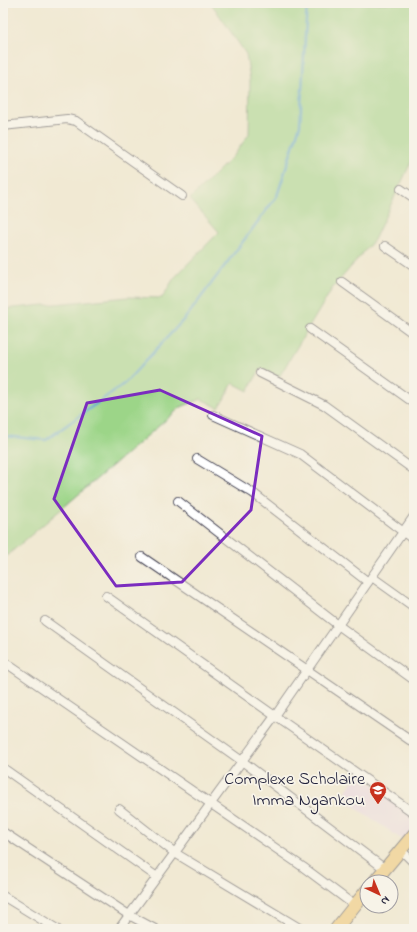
<svg xmlns="http://www.w3.org/2000/svg" width="417" height="932" font-family="'Indie Flower',sans-serif">
  <style>
    .built { fill: #e9d2ee }
    .green { fill: #9cd588; stroke: #5f7c62 }
    .lines { fill: none; stroke-linecap: round; stroke-linejoin: round }
    .stream { stroke: #58a4d0; stroke-width: 2.5 }
    .minor-casing { stroke: #414052; stroke-width: 10 }
    .highway-casing { stroke: #414052; stroke-width: 14 }
    .minor { stroke: #fff; stroke-width: 8 }
    .highway { stroke: #f1c36a; stroke-width: 12 }
    .marked { fill: none; stroke: #7b2cbf; stroke-width: 3; stroke-linejoin: round }
    .labels { text-anchor: middle; dominant-baseline: central; stroke-width: 3.5; stroke-linejoin: round; paint-order: stroke }
    .poi-label { font-size: 18px; fill: #22223b; stroke: #f7f3e8; text-anchor: end }
  </style>
  <rect width="100%" height="100%" fill="#f7f3e8"/>
  <filter id="ink" filterUnits="userSpaceOnUse"><feTurbulence type="fractalNoise" baseFrequency=".025" numOctaves="2"/><feDisplacementMap in="SourceGraphic" scale="8" xChannelSelector="R" yChannelSelector="G"/><feConvolveMatrix kernelMatrix="1 2 1 2 8 2 1 2 1" color-interpolation-filters="sRGB"/></filter>
  <filter id="wash" filterUnits="userSpaceOnUse"><feTurbulence type="fractalNoise" baseFrequency=".012" numOctaves="4" result="noise"/><feDisplacementMap in="SourceGraphic" scale="16" xChannelSelector="R" yChannelSelector="G"/><feGaussianBlur stdDeviation="0.9" result="paint"/><feColorMatrix in="noise" values="0 0 0 0 0 0 0 0 0 0 0 0 0 0 0 0 0 1.4 0 .05"/><feComposite in="paint" operator="in"/></filter>
  <g filter="url(#wash)">
    <rect width="100%" height="100%" fill="#f1e9d3"/>
    <path class="built" d="M357 773 414 813V834L407 843 342 798Z"/>
    <path class="green" d="M211 3H414V156L374 240 332 289 279 377 261 368 248 391 233 383 219 408 201 399 181 407 3 559V309L128 297 162 298 174 278 219 232 190 199 235 154 249 134 250 80 246 54Z"/>
    <g class="lines">
      <path class="stream" d="M3 436 46 440 125 383 187 316 277 196 300 125 307 3"/>
    </g>
  </g>
  <g filter="url(#ink)">
    <g class="lines">
      <defs>
        <g id="minor">
          <path d="M3 126 67 119 76 121 182 196"/>
          <path d="M401 189 414 198"/>
          <path d="M385 246 414 266"/>
          <path d="M342 282 414 334"/>
          <path d="M310 329 414 403"/>
          <path d="M260 373 324 405 414 470"/>
          <path d="M213 415 300 454 414 540"/>
          <path d="M197 459 253 493 368 582"/>
          <path d="M178 501 338 625 414 680"/>
          <path d="M142 557 414 743"/>
          <path d="M372 577 414 607"/>
          <path d="M106 596 275 716 414 813"/>
          <path d="M45 621 242 761 385 869"/>
          <path d="M3 661 303 867 354 905"/>
          <path d="M3 768 157 877"/>
          <path d="M119 809 175 853 301 929"/>
          <path d="M3 832 129 915 155 929"/>
          <path d="M401 850 414 863"/>
          <path d="M3 896 57 929"/>
          <path d="M119 929 275 716 414 516"/>
        </g>
        <g id="highway">
          <path d="M374 882 414 834"/>
          <path d="M336 929 367 890"/>
        </g>
      </defs>
      <use href="#minor" class="minor-casing"/>
      <use href="#highway" class="highway-casing"/>
      <use href="#minor" class="minor"/>
      <use href="#highway" class="highway"/>
    </g>
  </g>
  <path d="M0 0H417V932H0ZM160 390 262 436 251 510 182 582 116 586 54 499 87 403Z" fill="#f1e9d3" fill-opacity=".55" fill-rule="evenodd"/>
  <path class="marked" d="M160 390 262 436 251 510 182 582 116 586 54 499 87 403Z"/>
  <defs>
    <symbol id="university-pin" viewBox="-11 -11 22 30"><path d="M0 17L-7.5 6A9.5 9.5 0 1 1 7.5 6Z" fill="#c8321e" stroke="#f7f3e8"/><path d="M0-5L7-2L0 1L-7-2ZM-4 1L0 2.5L4 1V4Q0 6-4 4Z" fill="#fff"/></symbol>
  </defs>
  <g fill-rule="evenodd">
    <use href="#university-pin" x="368" y="780" width="20" height="27"/>
  </g>
  <g class="labels">
    <g class="poi-label">
      <text x="365" y="780">Complexe Scholaire<tspan x="365" dy="21">Imma Ngankou</tspan></text>
    </g>
  </g>
  <rect width="417" height="932" fill="none" stroke="#f7f3e8" stroke-width="16"/>
  <g transform="translate(379 894) rotate(136)"><circle r="19" fill="#f7f3e8" stroke="#a29fa3"/>
  <path d="M0-3L7 15L0 10L-7 15Z" fill="#c8321e"/>
  <text y="-6" font-size="11" font-weight="bold" text-anchor="middle" fill="#22223b">N</text>
  </g>
</svg>
